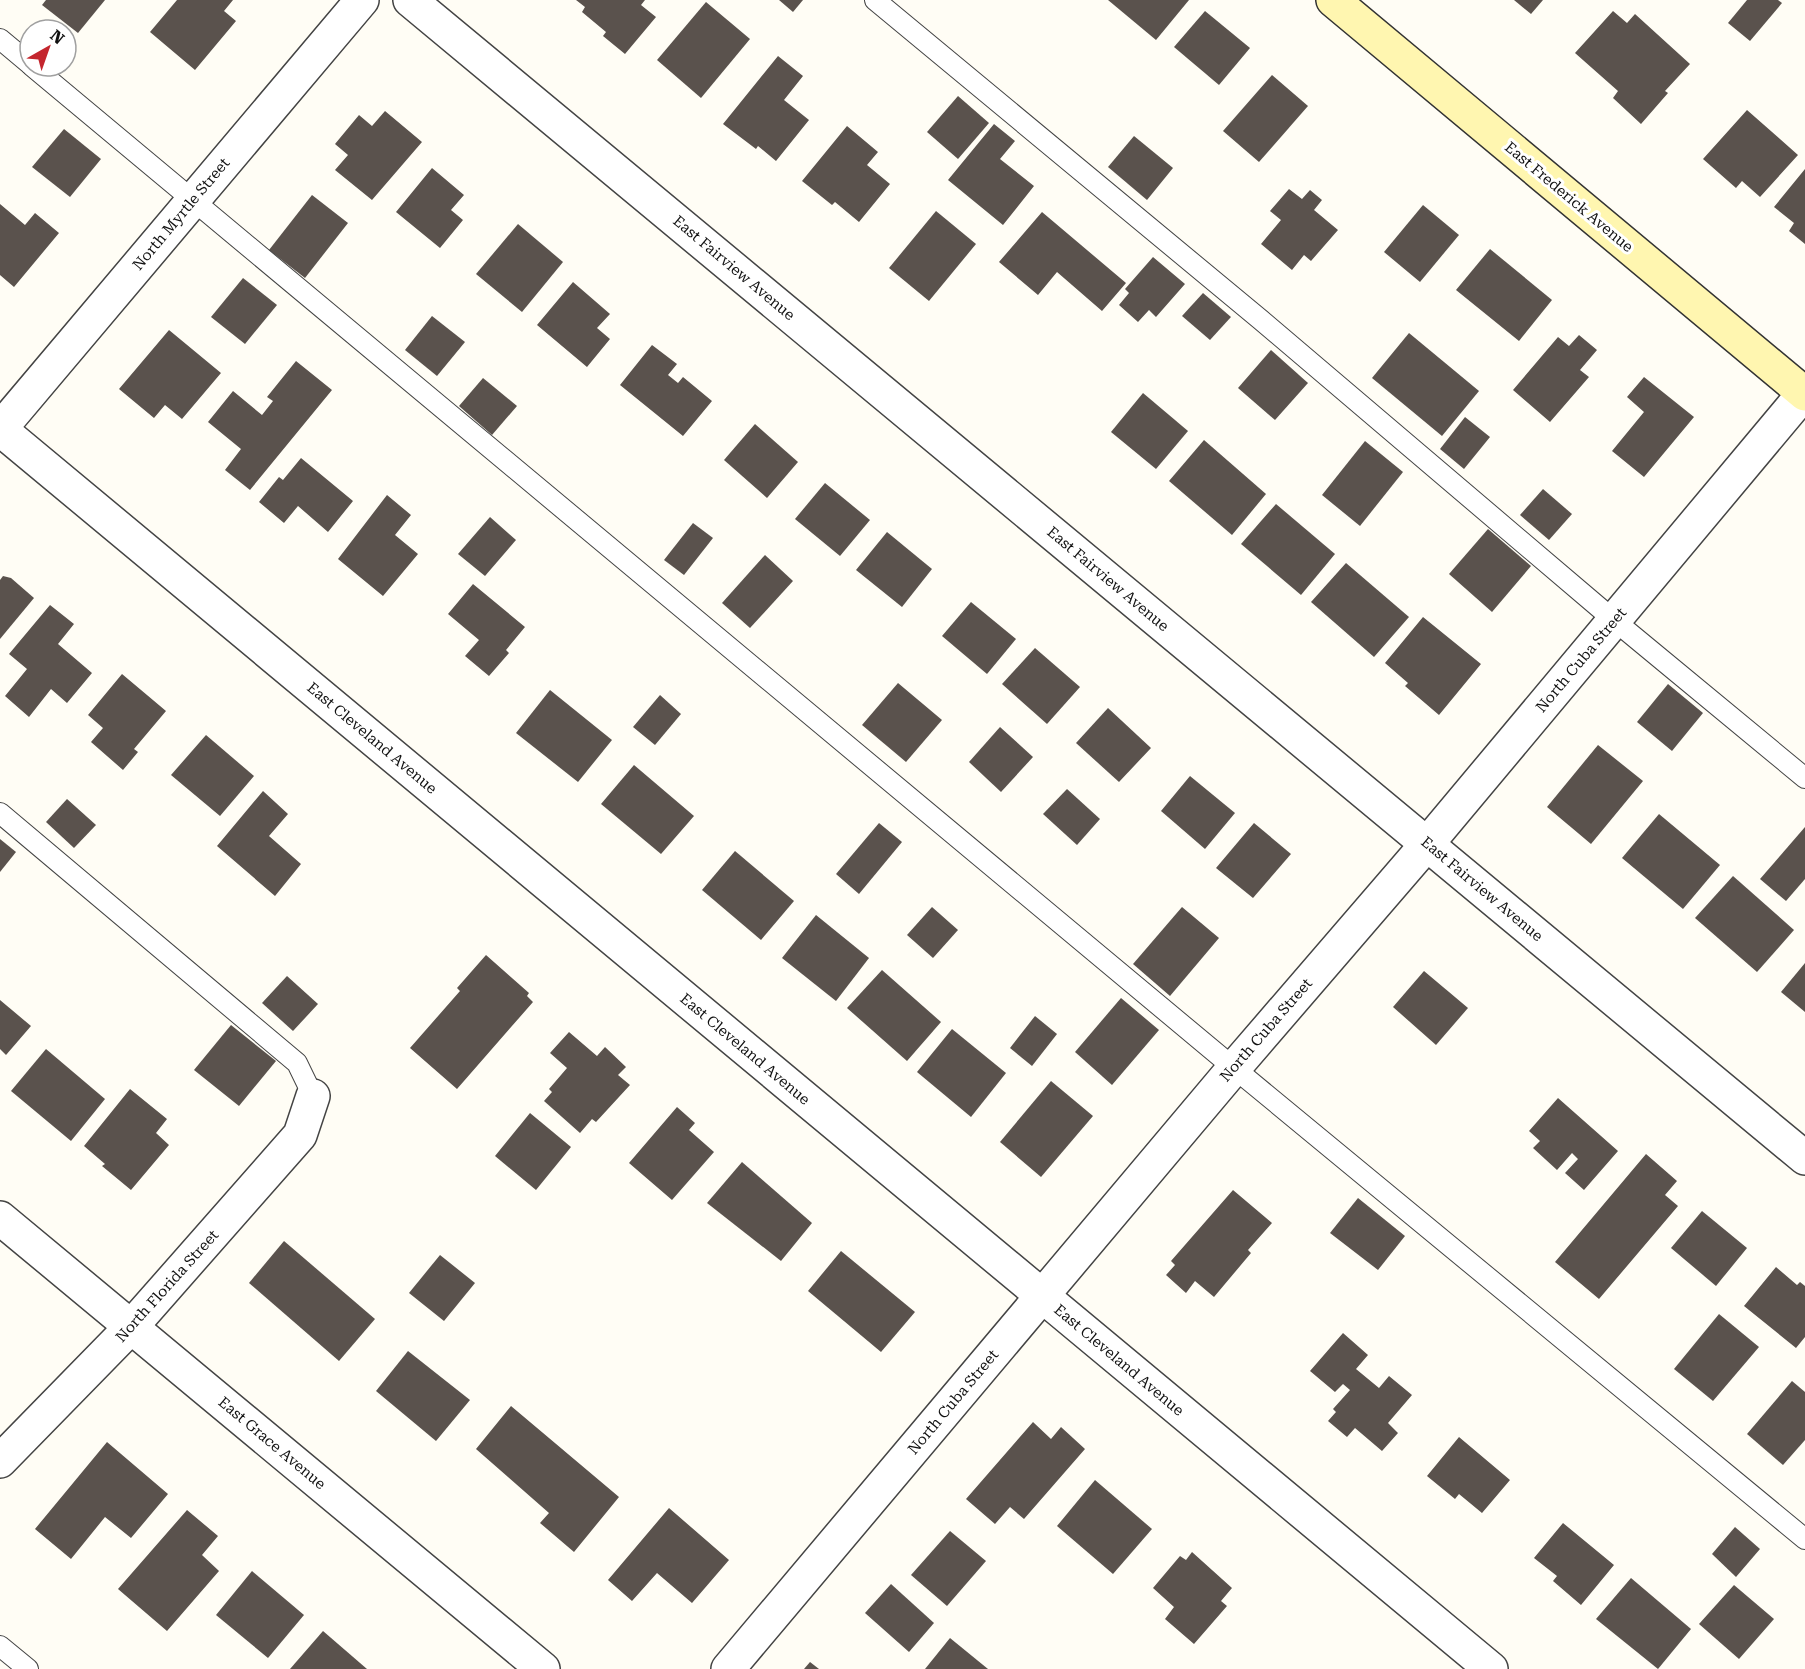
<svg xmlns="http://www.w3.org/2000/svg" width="1805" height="1669" font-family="'Roboto Serif',serif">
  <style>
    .building { fill: #5a524d }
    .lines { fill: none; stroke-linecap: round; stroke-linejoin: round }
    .lane-casing { stroke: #444; stroke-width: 22 }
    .street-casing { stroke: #444; stroke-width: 36 }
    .secondary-casing { stroke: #333; stroke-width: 36 }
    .lane { stroke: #fff; stroke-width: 20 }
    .street { stroke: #fff; stroke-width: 33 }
    .secondary { stroke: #fff6b0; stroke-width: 33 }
    .labels { text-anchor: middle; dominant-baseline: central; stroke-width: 6; stroke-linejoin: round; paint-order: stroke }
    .street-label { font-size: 15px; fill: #111; stroke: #fff }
  </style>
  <rect width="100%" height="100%" fill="#fffdf5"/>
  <g class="building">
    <path d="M46 0H105L78 33 42 5Z"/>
    <path d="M177 0H233L224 11 236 21 195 70 150 32Z"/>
    <path d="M576 0H645L641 5 656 17 625 54 603 36 606 32 582 12 585 7Z"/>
    <path d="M779 0H803L793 12Z"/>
    <path d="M1108 0H1189L1156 40Z"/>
    <path d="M1514 0H1543L1531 14Z"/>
    <path d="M1747 0H1778L1782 3 1750 41 1728 23Z"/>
    <path d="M706 2 750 39 701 98 657 60Z"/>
    <path d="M1205 11 1250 48 1219 85 1174 47Z"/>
    <path d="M1613 11 1627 23 1635 14 1690 64 1665 91 1668 93 1641 124 1613 98 1618 91 1575 53Z"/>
    <path d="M778 56 803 76 784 100 809 120 776 161 758 146 756 149 723 124Z"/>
    <path d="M1272 75 1308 106 1259 162 1223 131Z"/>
    <path d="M958 96 989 123 958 159 927 132Z"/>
    <path d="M1747 110 1798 155 1760 197 1742 181 1736 188 1703 159Z"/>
    <path d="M385 111 422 142 372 200 335 170 348 155 335 144 359 115 372 126Z"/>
    <path d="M994 124 1015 141 1000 159 1034 186 1003 225 948 180Z"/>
    <path d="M847 126 878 152 867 165 890 184 859 222 835 202 832 205 802 181Z"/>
    <path d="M64 129 101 159 70 197 32 167Z"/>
    <path d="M1134 136 1173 168 1147 200 1108 167Z"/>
    <path d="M432 168 464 195 451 210 463 220 440 248 396 212Z"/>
    <path d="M1805 169V244L1789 231 1794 223 1774 207Z"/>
    <path d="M1289 189 1302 199 1310 190 1322 200 1314 210 1338 230 1311 261 1304 255 1292 270 1261 244 1281 220 1270 211Z"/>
    <path d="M312 195 348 223 305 278 269 250Z"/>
    <path d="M0 204 25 225 35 213 59 233 14 287 0 275Z"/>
    <path d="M1423 205 1459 235 1420 282 1384 252Z"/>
    <path d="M936 211 976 244 929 301 889 268Z"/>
    <path d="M1042 212 1126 283 1102 311 1057 272 1038 295 999 262Z"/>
    <path d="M518 224 563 262 522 312 476 274Z"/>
    <path d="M1490 249 1552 300 1519 341 1456 290Z"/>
    <path d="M1153 257 1185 284 1156 317 1149 310 1138 322 1119 305 1129 293 1125 289Z"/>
    <path d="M243 278 277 305 245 344 211 317Z"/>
    <path d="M573 282 610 314 597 328 610 339 587 367 537 325Z"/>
    <path d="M1203 293 1231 317 1210 340 1182 316Z"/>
    <path d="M432 316 465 342 437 376 405 350Z"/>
    <path d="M169 330 221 373 182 419 165 405 154 418 119 389Z"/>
    <path d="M1409 333 1479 391 1442 436 1372 378Z"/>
    <path d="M1579 335 1597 350 1580 370 1589 377 1550 422 1513 390 1558 337 1569 346Z"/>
    <path d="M652 345 677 364 668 375 678 383 683 377 712 401 683 436 620 385Z"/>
    <path d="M1271 350 1308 383 1275 420 1238 388Z"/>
    <path d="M296 361 332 390 250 490 225 470 241 449 208 422 233 391 262 415 273 401 267 397Z"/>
    <path d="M1644 377 1694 417 1644 477 1612 451 1644 412 1627 397Z"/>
    <path d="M483 378 517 406 492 435 459 406Z"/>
    <path d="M1143 393 1188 431 1156 469 1111 432Z"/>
    <path d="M1465 417 1490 437 1464 469 1440 449Z"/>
    <path d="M755 424 798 462 767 498 724 460Z"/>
    <path d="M1204 440 1266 494 1232 535 1169 481Z"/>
    <path d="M1365 441 1403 472 1360 526 1322 495Z"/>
    <path d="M301 458 353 501 328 532 298 506 284 523 259 502 279 477 283 480Z"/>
    <path d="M825 483 870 520 840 556 795 519Z"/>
    <path d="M1543 489 1572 514 1549 540 1520 515Z"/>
    <path d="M387 495 411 515 395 535 418 554 383 596 338 559Z"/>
    <path d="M1276 504 1335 554 1301 595 1241 544Z"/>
    <path d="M490 517 516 540 485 576 458 554Z"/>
    <path d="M693 523 713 538 684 575 664 560Z"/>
    <path d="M1488 529 1531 566 1492 612 1449 574Z"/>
    <path d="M887 532 932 569 902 607 856 570Z"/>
    <path d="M765 555 793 581 750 628 722 603Z"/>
    <path d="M1346 563 1409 617 1374 657 1311 602Z"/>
    <path d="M3 576 11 578 34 598 0 639V580Z"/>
    <path d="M473 584 525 627 506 650 509 653 489 676 465 656 479 640 448 614Z"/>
    <path d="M971 602 1016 639 987 674 942 636Z"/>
    <path d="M50 605 74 624 58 644 92 673 67 703 51 689 29 717 5 696 27 669 9 654Z"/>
    <path d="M1423 617 1481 664 1439 715 1405 686 1408 683 1385 663Z"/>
    <path d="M1035 648 1080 687 1047 724 1002 684Z"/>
    <path d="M122 674 166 711 134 749 138 752 123 770 91 742 103 728 88 715Z"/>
    <path d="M898 683 942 720 906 762 862 725Z"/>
    <path d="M1668 684 1703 713 1672 751 1637 722Z"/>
    <path d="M550 690 612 740 578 782 516 733Z"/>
    <path d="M660 695 681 714 655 745 633 727Z"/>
    <path d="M1108 708 1151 748 1119 782 1076 743Z"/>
    <path d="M1000 727 1033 757 1001 792 969 762Z"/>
    <path d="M206 735 254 776 220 816 171 775Z"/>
    <path d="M1598 745 1643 781 1591 844 1547 807Z"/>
    <path d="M634 765 694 816 661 854 601 804Z"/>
    <path d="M1190 776 1235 813 1205 849 1161 811Z"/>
    <path d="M1067 789 1100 819 1077 845 1043 814Z"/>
    <path d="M263 791 288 814 269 836 301 864 275 896 217 846Z"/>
    <path d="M67 799 96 825 74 848 46 822Z"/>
    <path d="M1659 814 1720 865 1683 909 1622 858Z"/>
    <path d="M879 823 902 842 859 894 836 874Z"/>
    <path d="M1254 823 1291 854 1253 898 1216 868Z"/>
    <path d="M1805 827V879L1786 901 1760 879Z"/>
    <path d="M0 839 16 852 0 872Z"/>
    <path d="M735 851 794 901 761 940 702 890Z"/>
    <path d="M1733 876 1794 930 1757 972 1695 918Z"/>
    <path d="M932 907 958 930 933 958 907 935Z"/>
    <path d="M1182 907 1219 938 1170 996 1133 964Z"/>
    <path d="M816 915 869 958 836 1001 782 958Z"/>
    <path d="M486 955 529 993 527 996 533 1002 457 1089 410 1048 460 991 457 988Z"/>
    <path d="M1805 963V1012L1781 992Z"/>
    <path d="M882 970 941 1022 907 1061 847 1008Z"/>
    <path d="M1424 971 1468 1008 1436 1045 1393 1007Z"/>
    <path d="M287 976 318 1004 293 1031 262 1003Z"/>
    <path d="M1121 998 1159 1030 1112 1085 1075 1052Z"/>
    <path d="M0 1000 31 1026 6 1055 0 1049Z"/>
    <path d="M1035 1016 1057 1034 1032 1066 1010 1048Z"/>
    <path d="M231 1025 276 1061 239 1106 194 1070Z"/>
    <path d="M952 1029 1006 1073 971 1117 917 1072Z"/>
    <path d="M569 1032 597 1056 605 1047 626 1067 618 1075 630 1085 596 1122 592 1119 580 1133 544 1101 552 1092 549 1089 567 1068 550 1053Z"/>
    <path d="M46 1049 105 1099 71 1141 11 1091Z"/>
    <path d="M1051 1081 1093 1116 1041 1177 1000 1142Z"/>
    <path d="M130 1089 167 1119 156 1133 169 1145 131 1190 102 1166 105 1164 84 1146Z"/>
    <path d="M1558 1098 1618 1151 1584 1190 1565 1173 1578 1159 1572 1153 1557 1170 1533 1148 1540 1141 1529 1131Z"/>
    <path d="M677 1107 695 1123 689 1130 714 1152 672 1200 629 1163Z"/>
    <path d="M530 1113 571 1147 536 1190 495 1156Z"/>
    <path d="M1646 1154 1677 1181 1665 1195 1678 1206 1599 1299 1555 1262Z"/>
    <path d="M742 1162 812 1223 781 1261 707 1203Z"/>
    <path d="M1233 1190 1272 1223 1248 1250 1251 1253 1214 1297 1195 1281 1186 1293 1166 1275 1175 1265 1171 1261Z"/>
    <path d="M1358 1198 1405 1236 1378 1270 1330 1233Z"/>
    <path d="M1702 1211 1747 1248 1716 1286 1671 1248Z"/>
    <path d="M284 1241 375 1319 339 1361 249 1283Z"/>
    <path d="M841 1251 915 1312 881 1352 808 1291Z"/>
    <path d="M440 1255 475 1283 444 1321 409 1293Z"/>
    <path d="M1776 1267 1797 1285 1800 1282 1805 1286V1337L1796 1348 1744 1306Z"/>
    <path d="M1719 1314 1759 1347 1713 1401 1674 1369Z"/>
    <path d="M1343 1333 1368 1355 1356 1369 1379 1388 1389 1376 1412 1395 1388 1423 1398 1433 1382 1451 1355 1428 1347 1437 1328 1421 1336 1412 1333 1409 1350 1390 1343 1384 1335 1392 1310 1371Z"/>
    <path d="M408 1351 470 1400 436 1441 376 1391Z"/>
    <path d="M1792 1381 1805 1392V1440L1783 1465 1747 1434Z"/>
    <path d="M511 1406 619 1497 574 1552 540 1523 549 1513 476 1449Z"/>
    <path d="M1033 1422 1051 1439 1061 1427 1085 1449 1024 1519 1010 1507 995 1524 966 1499Z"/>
    <path d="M1459 1437 1510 1480 1482 1513 1459 1494 1455 1499 1427 1476Z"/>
    <path d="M107 1442 168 1494 131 1538 105 1517 71 1559 35 1529Z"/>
    <path d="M1095 1480 1152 1529 1113 1574 1057 1526Z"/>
    <path d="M669 1508 729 1560 692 1603 657 1573 632 1601 608 1580Z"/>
    <path d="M187 1510 218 1536 202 1555 219 1571 167 1631 118 1589Z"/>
    <path d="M1563 1523 1614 1565 1581 1605 1553 1581 1557 1576 1534 1558Z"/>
    <path d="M1735 1527 1760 1549 1736 1577 1712 1554Z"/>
    <path d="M950 1531 986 1561 947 1606 911 1575Z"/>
    <path d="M1192 1552 1232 1588 1221 1601 1227 1606 1194 1644 1165 1619 1174 1607 1153 1588 1180 1556 1186 1560Z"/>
    <path d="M252 1571 304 1615 268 1658 216 1615Z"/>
    <path d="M1631 1578 1691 1629 1658 1669 1596 1619Z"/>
    <path d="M891 1584 934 1623 909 1652 865 1613Z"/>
    <path d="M1734 1585 1774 1619 1739 1659 1699 1624Z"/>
    <path d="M323 1631 367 1669H290Z"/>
    <path d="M950 1638 988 1669H925Z"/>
    <path d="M810 1662 819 1669H804Z"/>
  </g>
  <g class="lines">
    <defs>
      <g id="lane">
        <path d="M875 0 1261 320 1615 621 1805 778"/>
        <path d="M0 39 30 64"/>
        <path d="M32 66 1234 1068 1805 1539"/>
        <path d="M0 813 297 1063 313 1096"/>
        <path d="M0 1646 28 1669"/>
      </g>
      <g id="street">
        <path d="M362 0 0 429 1491 1669"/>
        <path d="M410 0 1805 1158"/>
        <path d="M0 1218 543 1669"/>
        <path d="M0 1461 131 1327 300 1135 313 1096"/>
        <path d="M728 1669 1234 1068 1427 844 1805 392"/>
      </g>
      <path id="secondary" d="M1333 0 1805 394"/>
    </defs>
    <use href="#lane" class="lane-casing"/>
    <use href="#street" class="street-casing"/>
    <use href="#secondary" class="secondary-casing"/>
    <use href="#lane" class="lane"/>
    <use href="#street" class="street"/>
    <use href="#secondary" class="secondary"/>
  </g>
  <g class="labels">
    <g class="street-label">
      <text transform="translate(1569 197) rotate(40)">East Frederick Avenue</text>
      <text transform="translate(181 214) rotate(-50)">North Myrtle Street</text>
      <text transform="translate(734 268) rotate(40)">East Fairview Avenue</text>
      <text transform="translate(1108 579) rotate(40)">East Fairview Avenue</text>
      <text transform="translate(1581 660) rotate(-50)">North Cuba Street</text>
      <text transform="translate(372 738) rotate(40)">East Cleveland Avenue</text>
      <text transform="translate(1482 889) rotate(40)">East Fairview Avenue</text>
      <text transform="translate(1266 1030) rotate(-49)">North Cuba Street</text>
      <text transform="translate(745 1049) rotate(40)">East Cleveland Avenue</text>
      <text transform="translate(167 1286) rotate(-48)">North Florida Street</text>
      <text transform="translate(1119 1360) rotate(40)">East Cleveland Avenue</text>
      <text transform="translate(953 1402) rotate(-50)">North Cuba Street</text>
      <text transform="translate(272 1443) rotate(40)">East Grace Avenue</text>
    </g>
  </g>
  <g transform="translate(48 48) rotate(40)"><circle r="28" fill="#ffffff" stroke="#a0a0a0" stroke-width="1.5"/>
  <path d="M0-4.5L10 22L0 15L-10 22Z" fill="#c4262e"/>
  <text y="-9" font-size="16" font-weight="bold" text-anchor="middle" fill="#111111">N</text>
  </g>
</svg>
